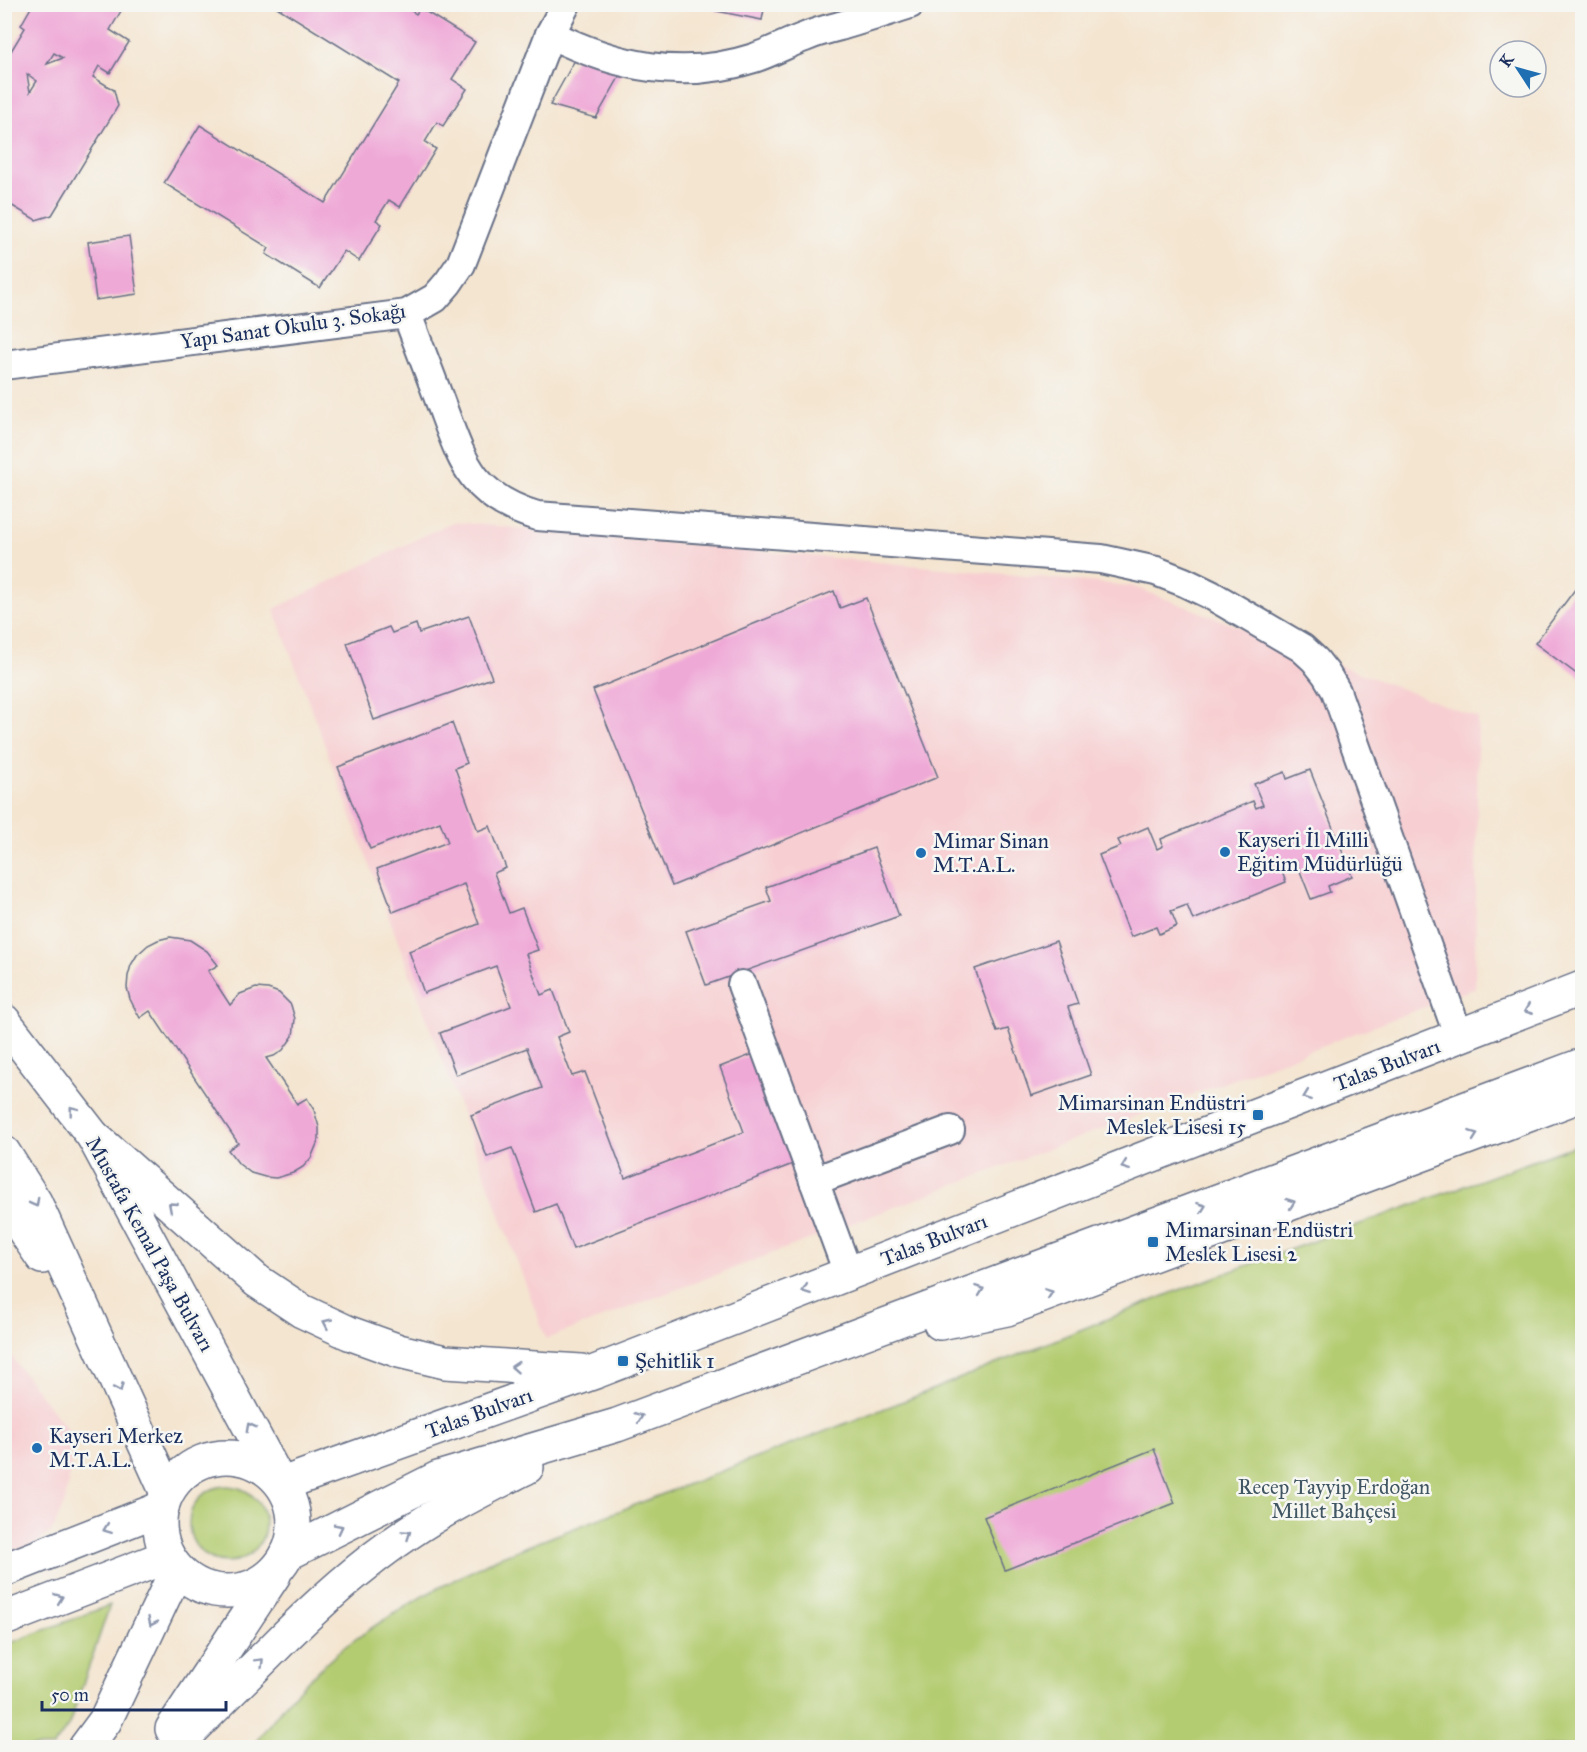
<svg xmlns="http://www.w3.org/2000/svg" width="1587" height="1752" font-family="'IM FELL Great Primer',serif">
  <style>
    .built { fill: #f7cfd2 }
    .green { fill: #b4cc71; stroke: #687e68; stroke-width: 1.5 }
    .building { fill: #efa9d7; fill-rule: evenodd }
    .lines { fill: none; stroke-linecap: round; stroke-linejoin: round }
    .minor-casing { stroke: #676f86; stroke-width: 32 }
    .major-casing { stroke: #676f86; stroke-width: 36 }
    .minor { stroke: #fff; stroke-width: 28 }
    .major { stroke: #fff; stroke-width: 33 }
    .oneway { stroke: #8d97ae }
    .poi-dot { fill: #1f6fb2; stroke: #f6f6f2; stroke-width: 2 }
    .labels { text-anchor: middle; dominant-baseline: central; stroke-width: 5; stroke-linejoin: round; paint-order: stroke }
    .street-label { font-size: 21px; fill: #1b2f5e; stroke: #f6f6f2 }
    .poi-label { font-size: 21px; fill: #1b2f5e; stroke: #f6f6f2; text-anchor: start }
    .park-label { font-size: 21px; fill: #415663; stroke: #f6f6f2 }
  </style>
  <rect width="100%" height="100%" fill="#f6f6f2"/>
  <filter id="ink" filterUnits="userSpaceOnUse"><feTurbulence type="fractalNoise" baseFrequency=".0167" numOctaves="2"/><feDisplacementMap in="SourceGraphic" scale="12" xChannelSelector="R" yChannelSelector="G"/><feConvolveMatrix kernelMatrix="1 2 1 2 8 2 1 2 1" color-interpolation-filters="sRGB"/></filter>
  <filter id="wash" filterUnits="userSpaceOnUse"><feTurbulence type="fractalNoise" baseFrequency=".008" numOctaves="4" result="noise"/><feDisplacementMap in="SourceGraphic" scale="24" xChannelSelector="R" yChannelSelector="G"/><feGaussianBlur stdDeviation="1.35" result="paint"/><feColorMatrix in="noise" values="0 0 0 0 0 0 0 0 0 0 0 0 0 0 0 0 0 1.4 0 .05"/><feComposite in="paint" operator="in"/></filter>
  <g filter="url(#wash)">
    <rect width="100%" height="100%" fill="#f4e5d0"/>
    <g class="built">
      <path d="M452 522 1132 586 1478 718 1475 988 546 1339 274 609Z"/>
      <path d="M4 1336 15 1362 69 1431 71 1465 65 1502 52 1531 35 1545 4 1556Z"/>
    </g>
    <g class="green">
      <path d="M1582 1143V1747L251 1748 286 1703 310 1678 343 1648 376 1625 423 1596 497 1558 909 1399 1174 1292Z"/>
      <circle cx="227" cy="1524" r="38"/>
      <path d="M110 1605 69 1725 53 1747H5V1645Z"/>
    </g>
    <g id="blocks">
      <g class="building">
        <path d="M33 4H125L110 30 129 42 110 73 99 66 93 77 114 90 118 106 52 215 36 220 4 201V64L8 63 5 61 25 28 21 25ZM54 53 63 58 47 64ZM27 74 37 81 30 92Z"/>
        <path d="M276 4H401L416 14 420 8 475 42 452 79 467 89 443 126 437 122 425 142 436 149 400 207 389 200 376 220 382 224 359 261 344 251 320 288 266 254 269 248 164 183 200 125 325 203 399 83 275 6Z"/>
        <path d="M717 4H765L762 20 716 11Z"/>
        <path d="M581 49 622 72 596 118 550 105Z"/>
        <path d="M129 236 137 294 96 300 88 242Z"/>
        <path d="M1582 580V678L1535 643Z"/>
        <path d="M834 591 840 608 866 598 938 777 672 886 593 690Z"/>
        <path d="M469 616 492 678 374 720 347 643 389 627 392 633 416 624 419 633Z"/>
        <path d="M452 723 467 763 455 768 478 831 490 826 506 868 494 873 509 913 522 908 538 950 526 954 541 995 553 990 569 1032 557 1037 572 1076 585 1072 625 1178 744 1132 720 1067 756 1053 798 1162 573 1249 556 1204 536 1212 512 1148 487 1157 471 1115 542 1088 527 1048 456 1075 440 1033 511 1006 496 966 424 993 409 951 479 924 464 884 393 912 377 869 448 842 440 822 370 849 338 767Z"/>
        <path d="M1310 770 1352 876 1328 886 1330 892 1311 899 1296 861 1280 867 1286 882 1193 920 1187 905 1171 911 1177 926 1159 934 1156 927 1131 937 1099 855 1121 846 1118 840 1148 827 1157 849 1163 846 1161 839 1253 801 1256 808 1263 805 1254 784 1285 772 1287 779Z"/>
        <path d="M874 848 899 916 706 985 686 931 771 901 766 887Z"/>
        <path d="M170 937 190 940 207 951 218 965 208 971 230 1005 240 994 256 988 268 989 279 993 291 1005 295 1019 293 1036 283 1050 274 1056 266 1058 297 1104 307 1098 314 1110 319 1127V1139L311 1158 303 1167 293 1173 276 1178 265 1177 251 1173 239 1164 228 1150 238 1143 150 1011 140 1018 134 1007 130 999 127 988 128 976 131 965 137 955 148 945 158 940Z"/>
        <path d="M1056 941 1078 1004 1068 1007 1091 1075 1031 1096 1008 1029 997 1032 975 969Z"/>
        <path d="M1154 1449 1175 1503 1005 1570 984 1517Z"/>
      </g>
    </g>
  </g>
  <g filter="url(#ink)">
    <use href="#blocks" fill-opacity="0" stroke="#676f86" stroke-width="1.5"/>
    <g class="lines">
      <defs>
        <g id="minor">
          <path d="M550 34C616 67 683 81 754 58 772 52 788 43 805 37 816 32 828 29 840 26 863 19 887 12 910 4"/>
          <path d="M407 314C418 344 430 374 441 404 463 463 471 496 537 516L1101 559 1156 571 1184 582 1211 595 1302 648 1315 660 1326 674 1336 691 1459 1037"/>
          <path d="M4 365 407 314 435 298 448 283 461 264 550 34 566 4"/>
          <path d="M742 985 848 1273"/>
          <path d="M814 1181 950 1130"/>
        </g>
        <g id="major">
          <path d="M4 1021 93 1136 277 1478"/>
          <path d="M93 1136 257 1281 302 1311 349 1333 399 1351 445 1362 581 1371"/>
          <path d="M4 1153 35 1202 167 1493"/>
          <path d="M4 1201 42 1257"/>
          <path d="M940 1323 1007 1309 1582 1095"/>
          <circle cx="227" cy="1524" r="67"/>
          <path d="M282 1484 595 1372 1582 988"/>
          <path d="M287 1554 438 1478 617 1425 1582 1065"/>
          <path d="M4 1570 162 1508"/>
          <path d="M4 1619 168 1556"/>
          <path d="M172 1729 274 1575"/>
          <path d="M85 1748 105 1721 177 1569"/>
          <path d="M174 1748C205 1716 237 1685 268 1654 311 1610 356 1568 407 1534 445 1508 486 1488 527 1467"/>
        </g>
      </defs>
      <use href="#minor" class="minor-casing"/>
      <use href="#major" class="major-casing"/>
      <use href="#minor" class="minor"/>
      <use href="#major" class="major"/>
    </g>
    <defs><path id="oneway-chevron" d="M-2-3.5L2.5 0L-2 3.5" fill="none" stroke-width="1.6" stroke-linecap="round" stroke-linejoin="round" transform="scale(1.5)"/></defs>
    <g class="oneway">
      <use href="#oneway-chevron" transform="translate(1528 1010) rotate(158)"/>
      <use href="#oneway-chevron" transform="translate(1307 1096) rotate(159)"/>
      <use href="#oneway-chevron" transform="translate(73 1110) rotate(-128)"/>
      <use href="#oneway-chevron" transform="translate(1474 1135) rotate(-20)"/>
      <use href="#oneway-chevron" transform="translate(1125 1166) rotate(159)"/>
      <use href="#oneway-chevron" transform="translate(35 1203) rotate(62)"/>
      <use href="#oneway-chevron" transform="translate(1291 1203) rotate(-20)"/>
      <use href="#oneway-chevron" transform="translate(172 1206) rotate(-139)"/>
      <use href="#oneway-chevron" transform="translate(1202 1207) rotate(-20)"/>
      <use href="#oneway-chevron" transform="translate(806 1290) rotate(159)"/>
      <use href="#oneway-chevron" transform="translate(980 1290) rotate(-20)"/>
      <use href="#oneway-chevron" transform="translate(1049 1293) rotate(-20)"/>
      <use href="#oneway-chevron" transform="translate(327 1323) rotate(-155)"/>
      <use href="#oneway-chevron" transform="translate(515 1367) rotate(-176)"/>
      <use href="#oneway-chevron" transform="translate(119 1388) rotate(66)"/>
      <use href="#oneway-chevron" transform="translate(639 1417) rotate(-20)"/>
      <use href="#oneway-chevron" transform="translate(250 1427) rotate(-118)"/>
      <use href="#oneway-chevron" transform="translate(339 1528) rotate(-27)"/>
      <use href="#oneway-chevron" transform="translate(107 1529) rotate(159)"/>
      <use href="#oneway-chevron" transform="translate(407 1534) rotate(-34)"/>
      <use href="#oneway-chevron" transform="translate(59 1598) rotate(-21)"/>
      <use href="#oneway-chevron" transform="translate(152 1622) rotate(115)"/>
      <use href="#oneway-chevron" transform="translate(260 1662) rotate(-45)"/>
    </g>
  </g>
  <g class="poi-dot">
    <circle cx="1225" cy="852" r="6"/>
    <circle cx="921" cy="853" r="6"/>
    <rect x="1252" y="1109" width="12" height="12" rx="3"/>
    <rect x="1147" y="1236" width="12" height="12" rx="3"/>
    <rect x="617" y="1355" width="12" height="12" rx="3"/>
    <circle cx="37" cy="1448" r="6"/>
  </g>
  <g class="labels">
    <g class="street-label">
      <text transform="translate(293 326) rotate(-8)">Yapı Sanat Okulu 3. Sokağı</text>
      <text transform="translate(1387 1065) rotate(-21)">Talas Bulvarı</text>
      <text transform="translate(934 1240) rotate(-21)">Talas Bulvarı</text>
      <text transform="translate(150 1244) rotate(61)">Mustafa Kemal Paşa Bulvarı</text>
      <text transform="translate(479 1413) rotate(-20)">Talas Bulvarı</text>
    </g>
    <g class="poi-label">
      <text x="1237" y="840">Kayseri İl Milli<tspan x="1237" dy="24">Eğitim Müdürlüğü</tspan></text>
      <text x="933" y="841">Mimar Sinan<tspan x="933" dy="24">M.T.A.L.</tspan></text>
      <text x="1246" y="1103" text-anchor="end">Mimarsinan Endüstri<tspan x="1246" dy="24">Meslek Lisesi 15</tspan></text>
      <text x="1165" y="1230">Mimarsinan Endüstri<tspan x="1165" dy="24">Meslek Lisesi 2</tspan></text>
      <text x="635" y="1361">Şehitlik 1</text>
      <text x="49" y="1436">Kayseri Merkez<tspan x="49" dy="24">M.T.A.L.</tspan></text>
    </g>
    <g class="park-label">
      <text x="1334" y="1487">Recep Tayyip Erdoğan<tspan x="1334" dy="24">Millet Bahçesi</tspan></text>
    </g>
  </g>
  <rect width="1587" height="1752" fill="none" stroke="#f6f6f2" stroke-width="24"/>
  <g transform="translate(1518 69) rotate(306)"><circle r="28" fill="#f6f6f2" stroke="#9ea6b7" stroke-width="1.5"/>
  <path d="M0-4.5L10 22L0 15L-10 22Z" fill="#1f6fb2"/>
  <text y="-9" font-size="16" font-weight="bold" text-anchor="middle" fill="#1b2f5e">K</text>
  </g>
  <path d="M42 1701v9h184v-9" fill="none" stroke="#1b2f5e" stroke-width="3"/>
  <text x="51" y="1701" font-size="18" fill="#1b2f5e" stroke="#f6f6f2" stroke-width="4.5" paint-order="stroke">50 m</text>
</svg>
